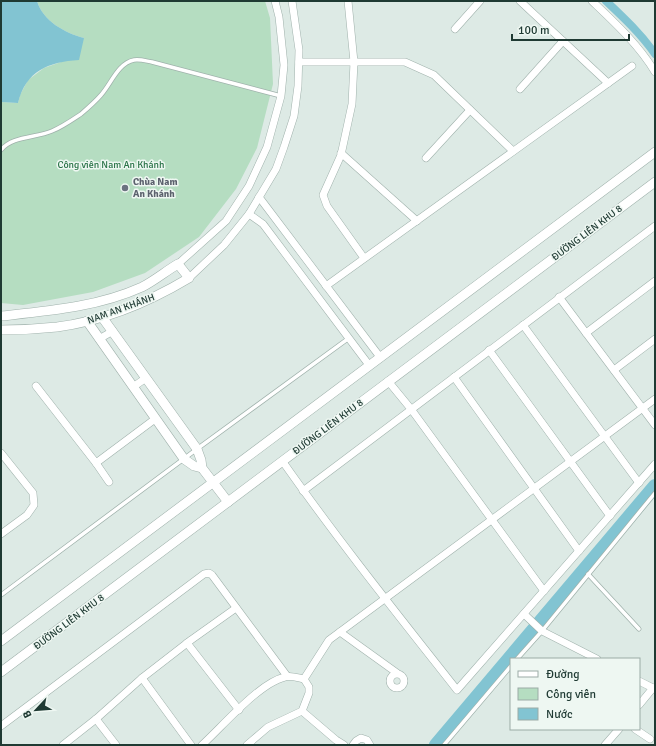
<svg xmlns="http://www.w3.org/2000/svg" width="656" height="746" font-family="Signika,sans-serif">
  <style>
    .green { fill: #b5ddc1 }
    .water { fill: #82c4d2 }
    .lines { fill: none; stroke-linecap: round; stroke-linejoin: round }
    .canal { stroke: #82c4d2; stroke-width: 8 }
    .river { stroke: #82c4d2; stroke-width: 14 }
    .service-casing { stroke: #a0b2ac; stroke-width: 5 }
    .minor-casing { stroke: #a0b2ac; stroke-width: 8 }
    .tertiary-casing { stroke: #a0b2ac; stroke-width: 10 }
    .service { stroke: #fff; stroke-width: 3.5 }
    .minor { stroke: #fff; stroke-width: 7 }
    .tertiary { stroke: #fff; stroke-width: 9 }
    .worship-dot { fill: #6b7280; stroke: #eef7f2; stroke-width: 1.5 }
    .labels { text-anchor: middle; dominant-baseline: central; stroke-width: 3; stroke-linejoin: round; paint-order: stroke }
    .park-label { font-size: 10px; fill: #287246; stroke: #eef7f2 }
    .worship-label { font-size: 10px; font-weight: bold; fill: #5b616d; stroke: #eef7f2; text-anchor: start }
    .street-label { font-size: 10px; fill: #1f3a33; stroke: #eef7f2 }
  </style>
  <rect width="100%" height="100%" fill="#ddeae5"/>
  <path class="green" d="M37 1H265L270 18 273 84 257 148 236 189 199 237 145 273 93 292 23 305 1 303V102L18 103 20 95 28 80 44 68 61 62 84 38C65 33 43 21 37 1Z"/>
  <path class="water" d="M1 1H37C43 21 65 33 84 38L79 60C48 62 26 71 18 103L1 102Z"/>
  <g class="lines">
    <path class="canal" d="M606 1C624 18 641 34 655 54"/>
    <path class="river" d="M436 745 655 486"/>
    <defs>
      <g id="service">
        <path d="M1 150C12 136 36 138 52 131 62 127 72 120 81 114 88 108 95 102 101 95 111 84 118 63 134 60 140 59 146 61 152 62L281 96"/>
        <path d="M588 574 639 629"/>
        <path d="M1 595 197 449 349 338"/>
        <path d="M517 659 542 631 655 493"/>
        <path d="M444 745 511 666"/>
      </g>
      <g id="minor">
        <path d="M348 1 354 62 352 104 341 155 323 195 327 206 364 258"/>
        <path d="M520 1 608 83"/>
        <path d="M592 1C615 23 639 45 655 72"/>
        <path d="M455 29 480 1"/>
        <path d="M299 62H405L434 75 513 151"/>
        <path d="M520 89 563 41"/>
        <path d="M341 153 417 221"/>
        <path d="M426 158 470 110"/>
        <path d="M259 197 380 357"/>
        <path d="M249 214 263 224 369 365"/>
        <path d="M178 264 226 221 249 186 267 147 281 96 284 65 279 17 275 1"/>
        <path d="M189 278 224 245 249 214 276 169 284 147 294 116 298 86 299 50 292 1"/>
        <path d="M326 286 632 66"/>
        <path d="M559 297 655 425"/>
        <path d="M523 325 639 483"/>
        <path d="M586 333 655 281"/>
        <path d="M99 339 113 331"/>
        <path d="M489 350 610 516"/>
        <path d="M614 370 655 339"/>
        <path d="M454 377 579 551"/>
        <path d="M388 381 411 409 544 591"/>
        <path d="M36 386 96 463 155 419"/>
        <path d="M133 387 146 378"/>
        <path d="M1 453 33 493 34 505 27 515 1 534"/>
        <path d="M283 462C338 540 398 615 457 690L655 464"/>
        <path d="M96 463 109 482"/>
        <path d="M303 491 655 226"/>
        <path d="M524 614 542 631 597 659"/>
        <path d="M340 632 397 673"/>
        <path d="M187 643 239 710"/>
        <circle cx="397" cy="681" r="7"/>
        <path d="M142 678 191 745"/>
        <path d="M304 679 329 640 655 399"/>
        <path d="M639 681 655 689"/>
        <path d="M639 705 653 688"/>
        <path d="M302 711 336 740 344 745"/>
        <path d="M96 719 116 745"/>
        <path d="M1 726 204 574 209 573 212 575 287 676"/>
        <path d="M635 729 650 739"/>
        <path d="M63 745 96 719 142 678 191 640 236 608"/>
        <path d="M202 745C223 726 259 683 285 677 291 675 298 678 304 679L309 687V693L302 711 268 727 247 745"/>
        <path d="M353 745 356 741 361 738 367 740 370 745"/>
        <path d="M605 745 619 729"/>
      </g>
      <g id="tertiary">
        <path d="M1 316C48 311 98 307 142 287 154 281 166 271 178 264L189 278C149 302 103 321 57 327 38 329 19 330 1 330"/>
        <path d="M102 317 197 449 201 460 202 468 228 502"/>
        <path d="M87 321 184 459 194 466 202 468"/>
        <path d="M1 641 655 152"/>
        <path d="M1 672 655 182"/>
      </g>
    </defs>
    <use href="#service" class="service-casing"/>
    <use href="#minor" class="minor-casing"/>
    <use href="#tertiary" class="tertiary-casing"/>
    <use href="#service" class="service"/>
    <use href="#minor" class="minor"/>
    <use href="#tertiary" class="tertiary"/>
  </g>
  <circle class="worship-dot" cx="125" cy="188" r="4"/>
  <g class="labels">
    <g class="park-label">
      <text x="111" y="165">Công viên Nam An Khánh</text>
    </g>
    <g class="worship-label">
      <text x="133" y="182">Chùa Nam<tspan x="133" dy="12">An Khánh</tspan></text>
    </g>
    <g class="street-label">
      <text transform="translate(587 233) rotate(-37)">ĐƯỜNG LIÊN KHU 8</text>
      <text transform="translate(121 309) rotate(-20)">NAM AN KHÁNH</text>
      <text transform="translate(328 427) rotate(-37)">ĐƯỜNG LIÊN KHU 8</text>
      <text transform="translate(69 622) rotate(-37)">ĐƯỜNG LIÊN KHU 8</text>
    </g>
  </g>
  <rect width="656" height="746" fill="none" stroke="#1f3a33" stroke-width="4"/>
  <rect x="510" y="658" width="130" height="72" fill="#eef7f2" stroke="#9baba6"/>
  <rect x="518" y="671" width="20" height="6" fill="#ffffff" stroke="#9baba6"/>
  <text x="546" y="678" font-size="12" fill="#1f3a33">Đường</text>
  <rect x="518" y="688" width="20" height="12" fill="#b5ddc1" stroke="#9baba6"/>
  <text x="546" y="698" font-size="12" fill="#1f3a33">Công viên</text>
  <rect x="518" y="708" width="20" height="12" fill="#82c4d2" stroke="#9baba6"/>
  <text x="546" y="718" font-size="12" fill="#1f3a33">Nước</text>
  <g transform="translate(36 710) rotate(244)" stroke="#eef7f2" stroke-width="3" paint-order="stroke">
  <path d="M0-3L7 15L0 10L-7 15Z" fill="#1f3a33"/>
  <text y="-6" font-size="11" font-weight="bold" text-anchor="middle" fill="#1f3a33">B</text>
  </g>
  <path d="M512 34v6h117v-6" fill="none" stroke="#1f3a33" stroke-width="2"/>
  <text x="518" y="34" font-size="12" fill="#1f3a33" stroke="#eef7f2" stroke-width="3" paint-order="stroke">100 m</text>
</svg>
